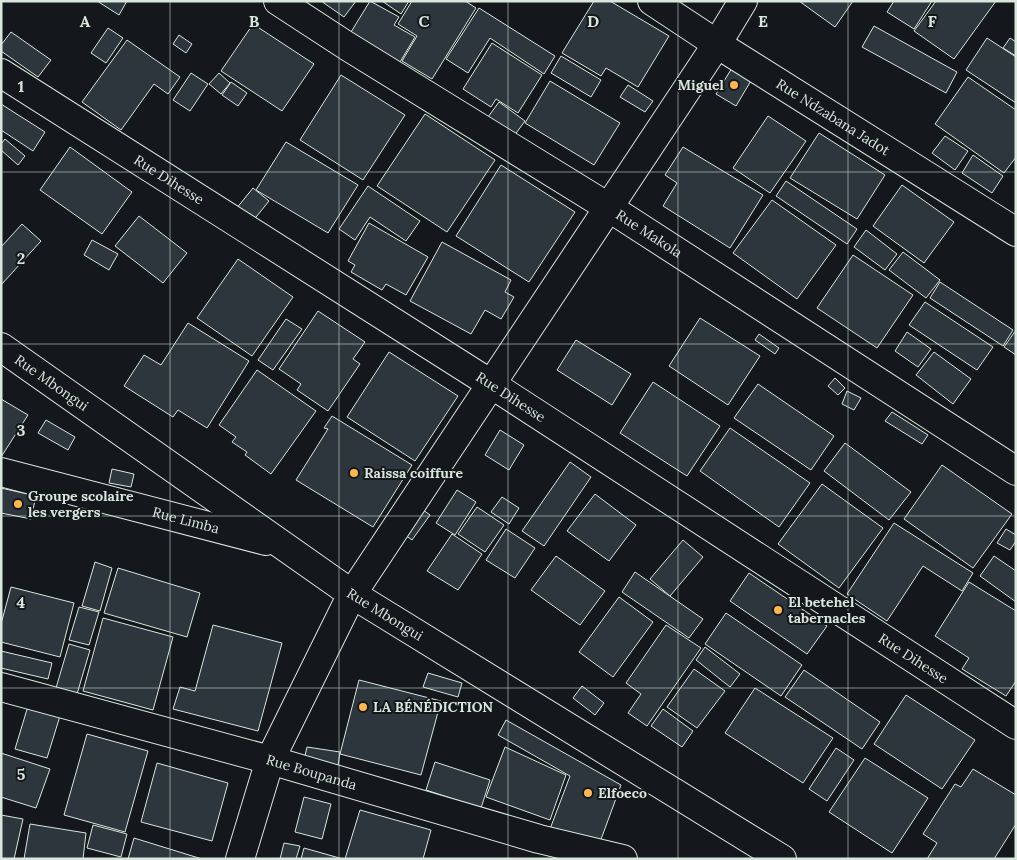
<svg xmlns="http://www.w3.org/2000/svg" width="1017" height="860" font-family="Lora,serif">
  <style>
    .building { fill: #2c363c; stroke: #d8e6dc }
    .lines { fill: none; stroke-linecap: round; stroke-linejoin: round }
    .street-casing { stroke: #d8e6dc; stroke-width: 30 }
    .street { stroke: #14181c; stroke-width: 28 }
    .grid { fill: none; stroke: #d8e6dc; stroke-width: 1; stroke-opacity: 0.55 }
    .poi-dot { fill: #ffb74d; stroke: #14181c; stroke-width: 2 }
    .labels { text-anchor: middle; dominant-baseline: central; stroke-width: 4; stroke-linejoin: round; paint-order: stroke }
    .poi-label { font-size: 14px; font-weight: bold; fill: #d8e6dc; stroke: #14181c; text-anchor: start }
    .street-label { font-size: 14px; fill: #d8e6dc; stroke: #14181c }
    .grid-label { font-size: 16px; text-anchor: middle; font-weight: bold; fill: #d8e6dc; stroke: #14181c; stroke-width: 4; stroke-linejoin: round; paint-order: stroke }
  </style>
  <rect width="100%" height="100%" fill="#14181c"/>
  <g class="building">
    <path d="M97 1H127L119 15Z"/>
    <path d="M321 1H356L344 17Z"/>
    <path d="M370 1 399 17 394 25 415 37 400 62 351 32Z"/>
    <path d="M382 1H409L401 14Z"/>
    <path d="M412 1H465L476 8 432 79 402 61 417 36 398 24Z"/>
    <path d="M594 1H610L669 36 638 87 606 68 601 76 562 53Z"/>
    <path d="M799 1H853L835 27Z"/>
    <path d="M894 1H932L914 29 887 12Z"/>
    <path d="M936 1H996L954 59 914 31Z"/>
    <path d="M479 8 555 56 544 74 490 38 468 73 446 59Z"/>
    <path d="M253 24 314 64 282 111 221 71Z"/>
    <path d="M874 26 957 72 946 93 862 47Z"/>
    <path d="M108 28 123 38 106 63 91 53Z"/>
    <path d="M11 32 51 60 38 77 1 51V45Z"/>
    <path d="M179 35 192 44 186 53 173 44Z"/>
    <path d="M987 38 1016 57V103L966 70Z"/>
    <path d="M1010 38 1016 42V56L1003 48Z"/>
    <path d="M127 40 180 77 168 94 154 84 121 130 82 102Z"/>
    <path d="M492 43 542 75 518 113 496 99 491 107 463 89Z"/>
    <path d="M561 56 601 80 591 97 551 73Z"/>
    <path d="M732 68 752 79 736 106 716 94Z"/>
    <path d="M191 73 208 84 190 111 173 100Z"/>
    <path d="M219 73 230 83 221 94 209 84Z"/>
    <path d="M341 75 405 115 363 180 300 140Z"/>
    <path d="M968 77 1016 110V157L1004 173 935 124Z"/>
    <path d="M550 81 620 123 594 165 525 123Z"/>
    <path d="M231 82 247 93 238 106 222 95Z"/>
    <path d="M628 85 653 101 645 112 620 97Z"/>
    <path d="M499 102 525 121 514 136 488 117Z"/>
    <path d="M1 104 45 132 33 151 1 130Z"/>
    <path d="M425 114 495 160 447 232 377 186Z"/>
    <path d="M768 116 806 141 770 193 733 168Z"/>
    <path d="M819 133 885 175 857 219 790 178Z"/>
    <path d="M945 136 968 151 955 170 932 153Z"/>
    <path d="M5 139 25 156 18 165 1 150V144Z"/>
    <path d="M286 142 358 185 328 233 256 190Z"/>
    <path d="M70 147 132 192 102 234 40 190Z"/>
    <path d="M683 147 763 195 730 248 663 206 677 183 665 175Z"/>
    <path d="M973 155 1003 176 992 193 962 173Z"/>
    <path d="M501 165 575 212 529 282 456 236Z"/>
    <path d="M786 181 857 229 847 244 776 196Z"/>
    <path d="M902 185 954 222 924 263 873 226Z"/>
    <path d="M368 186 420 221 406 241 370 217 355 240 339 229Z"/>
    <path d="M253 188 269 201 252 222 236 209Z"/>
    <path d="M772 200 836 245 797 299 733 253Z"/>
    <path d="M139 216 187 253 163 283 115 246Z"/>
    <path d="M369 223 428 257 406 295 386 284 382 290 351 272 355 265 348 261Z"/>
    <path d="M22 224 41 241 1 285V247Z"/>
    <path d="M866 230 897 254 885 270 854 247Z"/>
    <path d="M92 240 118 254 109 270 84 255Z"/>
    <path d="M442 242 511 280 505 292 514 297 501 319 485 310 471 334 410 301Z"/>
    <path d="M903 252 940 280 926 298 889 270Z"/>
    <path d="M853 255 913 295 877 348 817 308Z"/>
    <path d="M238 259 293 297 252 356 197 318Z"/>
    <path d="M940 282 1013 330 1003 346 930 298Z"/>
    <path d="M925 302 993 347 977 370 909 325Z"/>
    <path d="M318 311 365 342 353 359 360 364 328 411 297 390 301 384 279 369Z"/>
    <path d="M700 318 760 356 728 405 669 366Z"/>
    <path d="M286 319 302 329 273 370 258 360Z"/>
    <path d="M188 323 249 361 207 428 178 410 173 417 124 386 144 355 161 365Z"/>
    <path d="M1016 330V355L1004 347Z"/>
    <path d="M907 332 931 349 918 367 895 351Z"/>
    <path d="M759 334 779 348 775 354 755 340Z"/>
    <path d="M576 340 631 374 612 405 557 370Z"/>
    <path d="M389 352 458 396 415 461 347 417Z"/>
    <path d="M934 352 971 379 953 404 916 375Z"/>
    <path d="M257 370 316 411 271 474 245 455 247 452 232 442 236 437 219 425Z"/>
    <path d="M835 378 845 388 838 395 828 386Z"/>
    <path d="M653 382 720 426 687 476 620 433Z"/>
    <path d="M758 384 834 436 811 470 734 418Z"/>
    <path d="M847 391 861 398 854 410 842 404Z"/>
    <path d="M1 399 28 415 1 457Z"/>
    <path d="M892 412 928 435 922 444 885 421Z"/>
    <path d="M332 416 412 465 373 527 296 480 328 429 324 428Z"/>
    <path d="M46 420 75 437 68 450 38 433Z"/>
    <path d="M730 428 810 483 779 527 700 471Z"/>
    <path d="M500 430 524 445 509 470 485 455Z"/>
    <path d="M845 443 911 492 889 520 824 471Z"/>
    <path d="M570 462 591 477 544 546 522 531Z"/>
    <path d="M942 465 1012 514 973 568 904 519Z"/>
    <path d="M112 469 134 474 131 487 109 483Z"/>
    <path d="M822 484 883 528 839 588 778 544Z"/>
    <path d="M1 488 36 496 31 519 1 513Z"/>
    <path d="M457 490 476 502 455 535 436 523Z"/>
    <path d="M595 494 636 525 609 561 567 531Z"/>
    <path d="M502 497 519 508 509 524 491 512Z"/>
    <path d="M419 507 430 515 412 540 401 532Z"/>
    <path d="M477 507 504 525 485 552 458 534Z"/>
    <path d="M894 523 973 573 962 591 923 566 887 621 847 594Z"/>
    <path d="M506 529 535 548 515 578 486 560Z"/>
    <path d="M1006 529 1016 535V541L1010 550 997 543Z"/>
    <path d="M452 534 482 554 458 590 427 571Z"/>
    <path d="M683 540 703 557 670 596 650 579Z"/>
    <path d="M556 556 605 591 580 625 531 590Z"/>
    <path d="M994 556 1016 571V602L980 576Z"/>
    <path d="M95 562 112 568 100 611 82 606Z"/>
    <path d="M118 568 200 593 187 637 104 613Z"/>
    <path d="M635 572 703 619 689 638 622 592Z"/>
    <path d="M749 573 827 626 807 654 730 601Z"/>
    <path d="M969 582 1016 611V681L1006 696 962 669 969 658 935 636Z"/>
    <path d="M11 587 74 603 60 657 1 642V624Z"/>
    <path d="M619 597 653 622 613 677 579 652Z"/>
    <path d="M79 607 99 612 89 645 69 640Z"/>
    <path d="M726 613 802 665 781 696 705 644Z"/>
    <path d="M103 618 173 637 153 710 83 691Z"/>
    <path d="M213 625 282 643 258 731 173 709 180 687 195 691Z"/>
    <path d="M666 625 701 648 647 726 628 713 641 694 626 683Z"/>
    <path d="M69 644 90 650 77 694 56 688Z"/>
    <path d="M705 647 740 674 730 687 696 660Z"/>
    <path d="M1 651 52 663 48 679 1 668Z"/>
    <path d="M694 669 725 691 697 728 667 707Z"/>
    <path d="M804 670 880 722 862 749 785 697Z"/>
    <path d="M428 673 462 683 458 697 423 687Z"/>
    <path d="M359 680 441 701 421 775 340 754Z"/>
    <path d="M582 686 604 703 595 715 573 698Z"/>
    <path d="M755 688 833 738 803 783 725 733Z"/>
    <path d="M906 695 975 740 942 789 874 744Z"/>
    <path d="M28 706 60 716 47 758 15 749Z"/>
    <path d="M663 709 693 731 682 747 651 726Z"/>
    <path d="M506 720 621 785 600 842 550 829 570 776 498 735Z"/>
    <path d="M87 734 148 751 125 832 64 815Z"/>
    <path d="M307 747 340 752 338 766 304 760Z"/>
    <path d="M505 747 566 775 550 820 486 797Z"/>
    <path d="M836 748 854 760 827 801 809 789Z"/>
    <path d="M1 753 50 769 36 808 1 797Z"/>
    <path d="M865 758 928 798 892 853 829 812Z"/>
    <path d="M435 762 490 780 481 808 426 790Z"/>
    <path d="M157 763 228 783 212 841 141 822Z"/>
    <path d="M973 769 1016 795V824L994 859H927L937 843 923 834 955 784 961 787Z"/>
    <path d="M304 797 331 804 322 839 295 832Z"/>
    <path d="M360 810 431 830 423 859H345Z"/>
    <path d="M1 815 23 819 14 859H1Z"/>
    <path d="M30 824 86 833 83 859H24Z"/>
    <path d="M93 825 127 834 121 857 87 848Z"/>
    <path d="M134 838 202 859H128Z"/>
    <path d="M284 843 300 846 296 859H280Z"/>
    <path d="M304 848 343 859H301Z"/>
  </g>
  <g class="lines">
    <defs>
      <g id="street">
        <path id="s1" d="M278 1 347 46 608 207 1016 471"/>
        <path id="s2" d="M652 1 717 44 1016 232"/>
        <path id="s3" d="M1 73 491 384 1016 725"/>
        <path id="s4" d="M1 347 352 594 782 859"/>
        <path id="s5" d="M1 472 266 541"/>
        <path id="s6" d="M1 687 270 760 539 839 623 859"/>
        <path d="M240 859 270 760 352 594 717 44 743 1"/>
      </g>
    </defs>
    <use href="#street" class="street-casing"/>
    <use href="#street" class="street"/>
  </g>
  <path class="grid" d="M170 1V859M339 1V859M508 1V859M678 1V859M848 1V859M1 172H1016M1 344H1016M1 516H1016M1 688H1016"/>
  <g class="poi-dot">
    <circle cx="734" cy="85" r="5"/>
    <circle cx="354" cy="473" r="5"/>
    <circle cx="18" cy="504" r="5"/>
    <circle cx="778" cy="610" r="5"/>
    <circle cx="363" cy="707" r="5"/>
    <circle cx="588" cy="793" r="5"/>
  </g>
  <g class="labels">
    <g class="poi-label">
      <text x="724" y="85" text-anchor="end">Miguel</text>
      <text x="364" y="473">Raissa coiffure</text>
      <text x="28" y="496">Groupe scolaire<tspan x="28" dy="16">les vergers</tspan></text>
      <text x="788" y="602">El betehel<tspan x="788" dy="16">tabernacles</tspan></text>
      <text x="373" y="707">LA BÉNÉDICTION</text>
      <text x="598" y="793">Elfoeco</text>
    </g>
    <g class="street-label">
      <text stroke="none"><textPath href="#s2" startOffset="215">Rue Ndzabana Jadot</textPath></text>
      <text stroke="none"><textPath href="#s3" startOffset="199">Rue Dihesse</textPath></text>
      <text stroke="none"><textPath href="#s1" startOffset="438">Rue Makola</textPath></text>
      <text stroke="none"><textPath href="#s4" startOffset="62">Rue Mbongui</textPath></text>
      <text stroke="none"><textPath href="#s3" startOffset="604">Rue Dihesse</textPath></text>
      <text stroke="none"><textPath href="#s5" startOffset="191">Rue Limba</textPath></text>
      <text stroke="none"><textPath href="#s4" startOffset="468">Rue Mbongui</textPath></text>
      <text stroke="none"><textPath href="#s3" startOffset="1084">Rue Dihesse</textPath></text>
      <text stroke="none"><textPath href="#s6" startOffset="322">Rue Boupanda</textPath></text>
    </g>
  </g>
  <g class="grid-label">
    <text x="85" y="27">A</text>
    <text x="254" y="27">B</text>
    <text x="424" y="27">C</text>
    <text x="593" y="27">D</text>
    <text x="763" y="27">E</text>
    <text x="932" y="27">F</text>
    <text x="21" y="92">1</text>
    <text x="21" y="264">2</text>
    <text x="21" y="436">3</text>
    <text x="21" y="608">4</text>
    <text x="21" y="780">5</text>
  </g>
  <rect width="1017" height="860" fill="none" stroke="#d8e6dc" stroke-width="5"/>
</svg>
